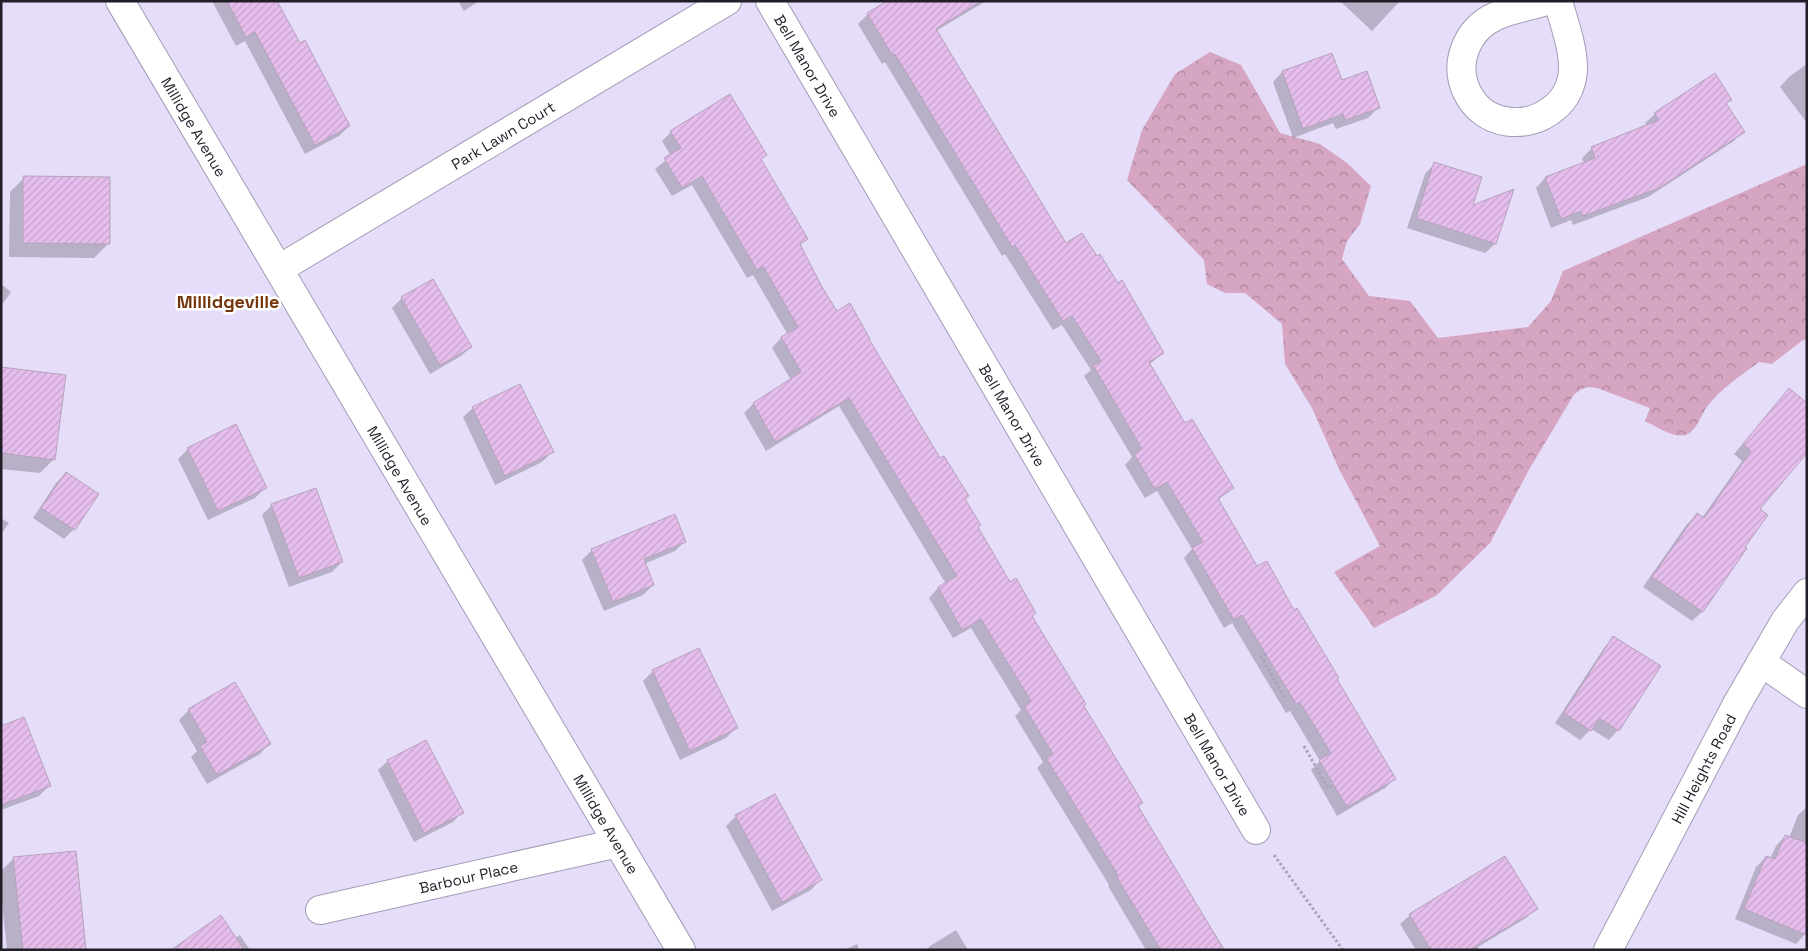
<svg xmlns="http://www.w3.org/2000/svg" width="1808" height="951" font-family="'Space Grotesk',sans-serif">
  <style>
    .forest { fill: url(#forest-crowns) }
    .shadow { fill: #0003 }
    .building { fill: url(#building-hatch); stroke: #b6a3ba }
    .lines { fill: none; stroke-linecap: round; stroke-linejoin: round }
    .minor-casing { stroke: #a49cb6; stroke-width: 30 }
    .tertiary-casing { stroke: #a49cb6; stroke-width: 30 }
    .path { stroke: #aaa3ba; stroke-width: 3; stroke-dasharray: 2.5 2.5; stroke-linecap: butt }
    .minor { stroke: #fff; stroke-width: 28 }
    .tertiary { stroke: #fff; stroke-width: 28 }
    .labels { text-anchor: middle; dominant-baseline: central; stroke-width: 5; stroke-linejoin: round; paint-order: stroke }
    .street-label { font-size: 15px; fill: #211e28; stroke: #fff }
    .quarter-label { font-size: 18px; font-weight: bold; fill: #73360c; stroke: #fff }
  </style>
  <defs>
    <pattern id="forest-crowns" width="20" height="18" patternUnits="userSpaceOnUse" patternTransform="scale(1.25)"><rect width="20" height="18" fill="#d5a5c1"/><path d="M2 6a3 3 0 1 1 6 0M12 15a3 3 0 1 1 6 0" fill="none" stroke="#ac869d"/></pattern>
    <pattern id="building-hatch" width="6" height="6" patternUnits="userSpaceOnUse" patternTransform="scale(1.25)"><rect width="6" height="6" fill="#e6beee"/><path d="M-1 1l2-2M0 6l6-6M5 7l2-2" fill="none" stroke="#c5a3cc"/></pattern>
  </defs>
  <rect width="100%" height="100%" fill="#e5ddf9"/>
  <path class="forest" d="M1210 52 1241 65 1280 133 1320 144 1347 163 1371 186 1360 224 1347 241 1342 259 1369 296 1410 301 1438 338 1528 327 1551 301 1563 271 1807 164V340H1803L1772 364 1759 362C1740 376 1720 389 1706 408 1701 416 1695 433 1685 435 1672 438 1656 426 1645 421L1650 408 1597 388C1586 386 1581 388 1573 396L1530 468 1490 543 1437 595 1374 628 1334 572 1380 546 1339 469 1312 408 1285 364 1282 324 1245 293H1225L1207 284 1204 260 1127 180 1142 130 1175 74Z"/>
  <g class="shadow">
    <path d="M212 1H276L299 45 349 126 339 136 305 154 245 41 236 46Z"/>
    <path d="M458 1H479L464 11Z"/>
    <path d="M890 1H986L936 31 1066 245 1163 353 1149 365 1184 425 1232 488 1218 500 1256 568 1294 612 1395 778 1385 788 1337 816 1311 770 1320 761 1290 711 1286 713 1232 623 1224 628 1184 558 1192 549 1157 491 1145 498 1125 465 1132 457 1084 376 1091 370 1062 325 1053 330 1005 254 1002 256 885 62 882 64 858 24 868 14Z"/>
    <path d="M1340 1H1400L1372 31Z"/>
    <path d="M1332 55 1342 82 1378 108 1368 118 1336 129 1333 123 1293 138 1273 82 1282 72Z"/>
    <path d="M1807 64V123L1780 87 1789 77Z"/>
    <path d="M1730 100 1726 104 1743 131 1734 141 1648 197 1573 225 1571 220 1551 228 1536 188 1545 178 1584 163 1582 158 1592 148 1647 126 1645 123 1655 114Z"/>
    <path d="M671 132 766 155 760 160 807 239 799 246 836 313 868 338 964 499 977 528 1082 706 1137 807 1209 927 1210 926 1225 950H1146L1108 886 1109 885 1037 768 1043 762 1015 716 1021 710 971 628 953 638 929 598 938 588 946 584 839 406 766 451 744 413 753 404 791 380 772 348 781 338 788 335 753 275 747 278 692 185 672 196 655 169 671 156 662 141Z"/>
    <path d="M1434 164 1471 207 1512 191 1495 244 1485 253 1407 228 1425 174Z"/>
    <path d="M24 178 108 244 94 258 9 257 10 192Z"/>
    <path d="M433 281 471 347 461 356 430 374 392 308 402 298Z"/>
    <path d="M1 284 11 292 1 306Z"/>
    <path d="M1 368 54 459 40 473 1 469Z"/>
    <path d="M1789 390 1807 404V455L1805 453 1758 510 1743 547 1746 549 1702 612 1692 621 1643 587 1687 524 1697 515 1702 518 1742 461 1734 454Z"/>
    <path d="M473 408 552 452 542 462 495 485 463 417Z"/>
    <path d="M188 449 265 488 255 498 208 520 178 459Z"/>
    <path d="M66 473 74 529 64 539 33 518 56 483Z"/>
    <path d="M272 505 342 562 332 572 289 587 262 515Z"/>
    <path d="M1 518 9 523 1 534Z"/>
    <path d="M685 541 675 551 644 564 653 585 643 595 604 611 582 560 592 550Z"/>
    <path d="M1613 638 1618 730 1609 740 1591 729 1580 740 1555 723 1604 648Z"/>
    <path d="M653 671 736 728 726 738 680 760 643 681Z"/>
    <path d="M189 710 269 744 260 754 207 784 191 757 197 751 179 720Z"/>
    <path d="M1 727 49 786 39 796 1 810Z"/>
    <path d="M388 761 462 812 453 822 414 842 378 770Z"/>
    <path d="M1807 807V932L1796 944 1735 919 1756 867 1766 857 1770 859 1776 846 1785 836 1789 838 1798 815Z"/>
    <path d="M736 816 820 880 811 890 772 911 726 826Z"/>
    <path d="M14 858 85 950H7L1 892V871Z"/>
    <path d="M1536 908 1526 918 1478 947 1479 950H1416L1400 924 1410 915Z"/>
    <path d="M956 930 968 950H926L930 946Z"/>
    <path d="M240 935 250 950H177L235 938Z"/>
    <path d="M857 944 859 950H845Z"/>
  </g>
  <g class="building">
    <path d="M227 1H277L300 43 305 40 350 126 315 145 255 32 246 37Z"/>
    <path d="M887 1H981L936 29 1066 243 1082 233 1097 256 1100 254 1118 283 1122 280 1164 353 1149 362 1185 423 1192 419 1234 488 1218 498 1257 566 1267 561 1294 610 1297 608 1339 678 1337 679 1396 779 1347 807 1319 760 1331 753 1300 702 1296 704 1242 615 1234 620 1192 548 1203 542 1167 482 1155 489 1134 454 1142 449 1093 365 1101 361 1072 316 1063 321 1015 245 1012 247 895 54 892 55 867 13Z"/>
    <path d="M1332 53 1342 80 1367 71 1380 108 1345 120 1343 114 1303 129 1282 71Z"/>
    <path d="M1715 73 1732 100 1726 103 1745 132 1659 188 1583 216 1581 211 1561 219 1545 177 1595 158 1591 147 1659 120 1654 113Z"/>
    <path d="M730 94 767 155 761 159 808 239 800 244 822 287 837 311 850 303 870 339H869L940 458 944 456 969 496 965 499 981 525 978 527 1010 582 1016 578 1036 613 1032 616 1086 704 1084 706 1143 803 1138 806 1224 950H1161L1116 876 1118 875 1046 758 1053 754 1024 706 1031 701 981 619 962 630 938 587 957 576 849 398 775 442 753 403 801 372 781 337 798 327 763 266 757 270 702 176 682 188 664 158 681 148 670 131Z"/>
    <path d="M1434 162 1482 177 1473 205 1514 189 1496 244 1416 218Z"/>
    <path d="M23 176 110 177V244L23 243Z"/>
    <path d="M433 279 472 347 440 365 401 297Z"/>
    <path d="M1 367 66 375 55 460 1 453Z"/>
    <path d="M520 384 554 452 505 476 472 407Z"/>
    <path d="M1789 388 1807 403V453L1760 509 1768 515 1745 547 1747 548 1703 612 1652 577 1697 513 1704 518 1751 451 1743 444Z"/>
    <path d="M236 424 267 488 218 511 187 448Z"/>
    <path d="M66 472 99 494 75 530 41 508Z"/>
    <path d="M316 488 343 562 299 578 271 504Z"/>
    <path d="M675 514 686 542 644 559 654 585 613 602 591 549Z"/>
    <path d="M1613 636 1661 666 1619 731 1599 718 1591 731 1564 713Z"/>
    <path d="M699 648 738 728 690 751 652 670Z"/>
    <path d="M235 682 271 744 217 775 200 746 207 742 188 709Z"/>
    <path d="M24 717 51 786 1 805V726Z"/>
    <path d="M426 740 464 813 424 833 387 760Z"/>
    <path d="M775 794 822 880 782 902 735 815Z"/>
    <path d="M1785 835 1807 843V935L1744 909 1766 856 1775 859Z"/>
    <path d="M76 851 86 950H23L13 857Z"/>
    <path d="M1505 856 1538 909 1469 950H1431L1409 914Z"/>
    <path d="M221 915 244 950H171Z"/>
  </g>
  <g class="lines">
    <defs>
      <g id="minor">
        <path id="s1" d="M770 1 1256 830"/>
        <path d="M1547 1C1531 6 1512 9 1496 16 1467 29 1453 63 1467 92 1483 126 1527 131 1554 108 1566 99 1573 83 1573 68 1573 46 1564 23 1558 1"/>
        <path id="s2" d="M279 269 727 1"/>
        <path d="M1761 662 1807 694"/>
        <path id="s3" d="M320 910 618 843"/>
        <path id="s4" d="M1608 950 1737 704 1785 621 1807 593"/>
      </g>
      <g id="tertiary">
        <path id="s5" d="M120 1 681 950"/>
      </g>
    </defs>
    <use href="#minor" class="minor-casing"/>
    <use href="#tertiary" class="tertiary-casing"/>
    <g class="path">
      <path d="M1266 654 1261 657 1285 698"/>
      <path d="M1304 746 1328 788 1334 785"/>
      <path d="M1274 855 1343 950"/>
    </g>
    <use href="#minor" class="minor"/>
    <use href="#tertiary" class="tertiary"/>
  </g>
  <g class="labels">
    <g class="street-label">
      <text stroke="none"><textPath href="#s1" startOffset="75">Bell Manor Drive</textPath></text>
      <text stroke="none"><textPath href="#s5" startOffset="146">Millidge Avenue</textPath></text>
      <text stroke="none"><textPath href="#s2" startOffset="261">Park Lawn Court</textPath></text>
      <text stroke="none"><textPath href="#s1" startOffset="480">Bell Manor Drive</textPath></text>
      <text stroke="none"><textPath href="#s5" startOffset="551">Millidge Avenue</textPath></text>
      <text stroke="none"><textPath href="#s1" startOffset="885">Bell Manor Drive</textPath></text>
      <text stroke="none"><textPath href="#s4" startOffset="205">Hill Heights Road</textPath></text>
      <text stroke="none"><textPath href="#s5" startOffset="956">Millidge Avenue</textPath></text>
      <text stroke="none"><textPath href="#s3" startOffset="152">Barbour Place</textPath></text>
    </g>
    <g class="quarter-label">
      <text x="228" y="301">Millidgeville</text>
    </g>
  </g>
  <rect width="1808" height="951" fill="none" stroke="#211e28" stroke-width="5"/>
</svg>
